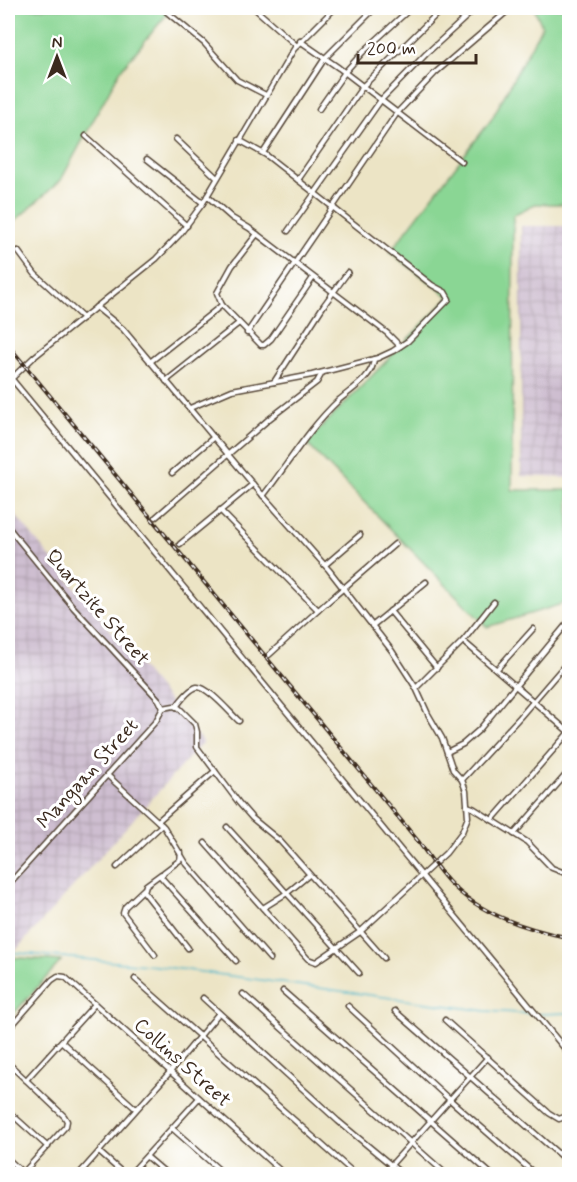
<svg xmlns="http://www.w3.org/2000/svg" width="577" height="1182" font-family="Mynerve,sans-serif">
  <style>
    .industrial { fill: url(#industrial-grid) }
    .green { fill: #8ad694; stroke: #628059; stroke-width: 1.5 }
    .lines { fill: none; stroke-linecap: round; stroke-linejoin: round }
    .stream { stroke: #4cb6c9; stroke-width: 1.5 }
    .minor-casing { stroke: #564637; stroke-width: 7 }
    .minor { stroke: #fff; stroke-width: 4 }
    .rail-casing { stroke: #3b2a1e; stroke-width: 4 }
    .rail { stroke: #fff; stroke-width: 1.5; stroke-dasharray: 4.5; stroke-linecap: butt }
    .labels { text-anchor: middle; dominant-baseline: central; stroke-width: 6; stroke-linejoin: round; paint-order: stroke }
    .street-label { font-size: 20px; fill: #3b2a1e; stroke: #fff }
  </style>
  <defs>
    <pattern id="industrial-grid" width="8" height="8" patternUnits="userSpaceOnUse" patternTransform="scale(1.5)"><rect width="8" height="8" fill="#cebed0"/><path d="M0 4h8M4 0v8" fill="none" stroke="#b2a3b2"/></pattern>
  </defs>
  <rect width="100%" height="100%" fill="#fff"/>
  <filter id="ink" filterUnits="userSpaceOnUse"><feTurbulence type="fractalNoise" baseFrequency=".0167" numOctaves="2"/><feDisplacementMap in="SourceGraphic" scale="12" xChannelSelector="R" yChannelSelector="G"/><feConvolveMatrix kernelMatrix="1 2 1 2 8 2 1 2 1" color-interpolation-filters="sRGB"/></filter>
  <filter id="wash" filterUnits="userSpaceOnUse"><feTurbulence type="fractalNoise" baseFrequency=".008" numOctaves="4" result="noise"/><feDisplacementMap in="SourceGraphic" scale="24" xChannelSelector="R" yChannelSelector="G"/><feGaussianBlur stdDeviation="1.35" result="paint"/><feColorMatrix in="noise" values="0 0 0 0 0 0 0 0 0 0 0 0 0 0 0 0 0 1.4 0 .05"/><feComposite in="paint" operator="in"/></filter>
  <g filter="url(#wash)">
    <rect width="100%" height="100%" fill="#ece4c5"/>
    <g class="industrial">
      <path d="M521 226H569V478L521 476Z"/>
      <path d="M8 506 203 742 8 959Z"/>
    </g>
    <g class="green">
      <path d="M8 8H172L120 71 61 180 8 227Z"/>
      <path d="M534 8H569V204H535L513 215 512 490H569V602L487 627 306 443 449 297 390 252 491 120 542 26Z"/>
      <path d="M8 957 61 961 8 1020Z"/>
    </g>
    <g class="lines">
      <g class="stream">
        <path d="M8 952 158 966 486 1011 534 1014"/>
        <path d="M539 1014 570 1013"/>
      </g>
    </g>
  </g>
  <g filter="url(#ink)">
    <g class="lines">
      <defs>
        <g id="minor">
          <path d="M162 8 204 43 237 80 266 95"/>
          <path d="M254 8 297 46"/>
          <path d="M300 41 339 68 462 162"/>
          <path d="M319 109 345 72 363 52 411 8"/>
          <path d="M86 136 187 226"/>
          <path d="M176 139 217 178"/>
          <path d="M263 153 325 58 375 8"/>
          <path d="M147 159 203 203"/>
          <path d="M298 180 363 86 443 8"/>
          <path d="M207 196 232 218 249 228 387 333 400 346"/>
          <path d="M288 231 381 100 426 54 476 8"/>
          <path d="M257 234 232 266 217 293 222 305 261 345H264L271 339 313 278"/>
          <path d="M18 251 35 274 83 318"/>
          <path d="M96 307 123 329 251 482 329 570 392 651 416 688 428 714 442 738 453 770 462 780 466 791 468 817 462 832 446 853 360 932 316 962 308 959 205 843"/>
          <path d="M247 333 397 113 435 73 511 8"/>
          <path d="M150 362 222 305"/>
          <path d="M11 378 570 1055"/>
          <path d="M166 381 239 323"/>
          <path d="M8 382 34 357 156 259 180 234 203 203 294 49 335 8"/>
          <path d="M274 382 324 305 348 272"/>
          <path d="M190 408 232 390 312 375 378 358 393 351 408 341 449 299 445 292 432 285 266 155 239 140"/>
          <path d="M172 473 214 437"/>
          <path d="M263 496C288 464 309 428 339 400 352 389 373 377 374 359"/>
          <path d="M220 510 318 610"/>
          <path d="M156 517 269 419 317 382 322 373"/>
          <path d="M8 527 74 608 159 700 163 708"/>
          <path d="M180 544 253 484"/>
          <path d="M325 565 360 535"/>
          <path d="M390 611 437 668"/>
          <path d="M372 626 426 582"/>
          <path d="M463 641 570 733"/>
          <path d="M269 655 324 605 395 544"/>
          <path d="M497 669 533 629"/>
          <path d="M416 688 463 641 494 602"/>
          <path d="M176 707C181 700 189 689 197 687 208 686 231 714 239 721"/>
          <path d="M163 708 174 706 179 708 195 724 197 732V747L239 803 252 818 280 841 384 958"/>
          <path d="M447 752 463 744 479 730 570 620"/>
          <path d="M107 775 164 827 186 863 270 959"/>
          <path d="M462 780 520 717 570 659"/>
          <path d="M467 806 473 808 527 842 552 868 570 875"/>
          <path d="M492 820 570 731"/>
          <path d="M158 821 215 771"/>
          <path d="M227 827 359 973"/>
          <path d="M514 834 570 770"/>
          <path d="M181 853 180 860 164 872 161 877 236 961"/>
          <path d="M117 867 162 825"/>
          <path d="M161 874 146 885 144 892 188 948"/>
          <path d="M8 885 156 721 163 708"/>
          <path d="M144 889 125 907 123 913 155 955"/>
          <path d="M263 908 287 893 309 875"/>
          <path d="M135 979 355 1174"/>
          <path d="M283 991 491 1174"/>
          <path d="M243 994 446 1174"/>
          <path d="M203 998 338 1121 402 1174"/>
          <path d="M348 1006 449 1099 535 1174"/>
          <path d="M395 1011 570 1164"/>
          <path d="M445 1020 549 1113 559 1119 570 1115"/>
          <path d="M8 1030 52 980 58 976 65 977 284 1174"/>
          <path d="M62 1042 136 1109"/>
          <path d="M8 1063 64 1116 67 1121 66 1126 22 1174"/>
          <path d="M26 1080 95 1004"/>
          <path d="M8 1111 48 1147"/>
          <path d="M173 1129 224 1174"/>
          <path d="M99 1152 124 1174"/>
          <path d="M147 1157 167 1174"/>
          <path d="M8 1159 23 1173"/>
          <path d="M79 1174 170 1072 219 1013"/>
          <path d="M130 1174 199 1098"/>
          <path d="M383 1174 488 1057"/>
        </g>
      </defs>
      <use href="#minor" class="minor-casing"/>
      <use href="#minor" class="minor"/>
      <defs>
        <path id="rail" d="M8 345 418 841C428 855 438 870 449 882 480 915 527 929 570 938"/>
      </defs>
      <use href="#rail" class="rail-casing"/>
      <use href="#rail" class="rail"/>
    </g>
  </g>
  <g class="labels">
    <g class="street-label">
      <text transform="translate(97 608) rotate(49)">Quartzite Street</text>
      <text transform="translate(88 774) rotate(-48)">Mangaan Street</text>
      <text transform="translate(182 1063) rotate(42)">Collins Street</text>
    </g>
  </g>
  <rect width="577" height="1182" fill="none" stroke="#fff" stroke-width="30"/>
  <g transform="translate(57 57)" stroke="#ffffff" stroke-width="4.5" paint-order="stroke">
  <path d="M0-4.5L10 22L0 15L-10 22Z" fill="#3b2a1e"/>
  <text y="-9" font-size="16" font-weight="bold" text-anchor="middle" fill="#3b2a1e">N</text>
  </g>
  <path d="M358 54v9h118v-9" fill="none" stroke="#3b2a1e" stroke-width="3"/>
  <text x="367" y="54" font-size="18" fill="#3b2a1e" stroke="#ffffff" stroke-width="4.5" paint-order="stroke">200 m</text>
</svg>
